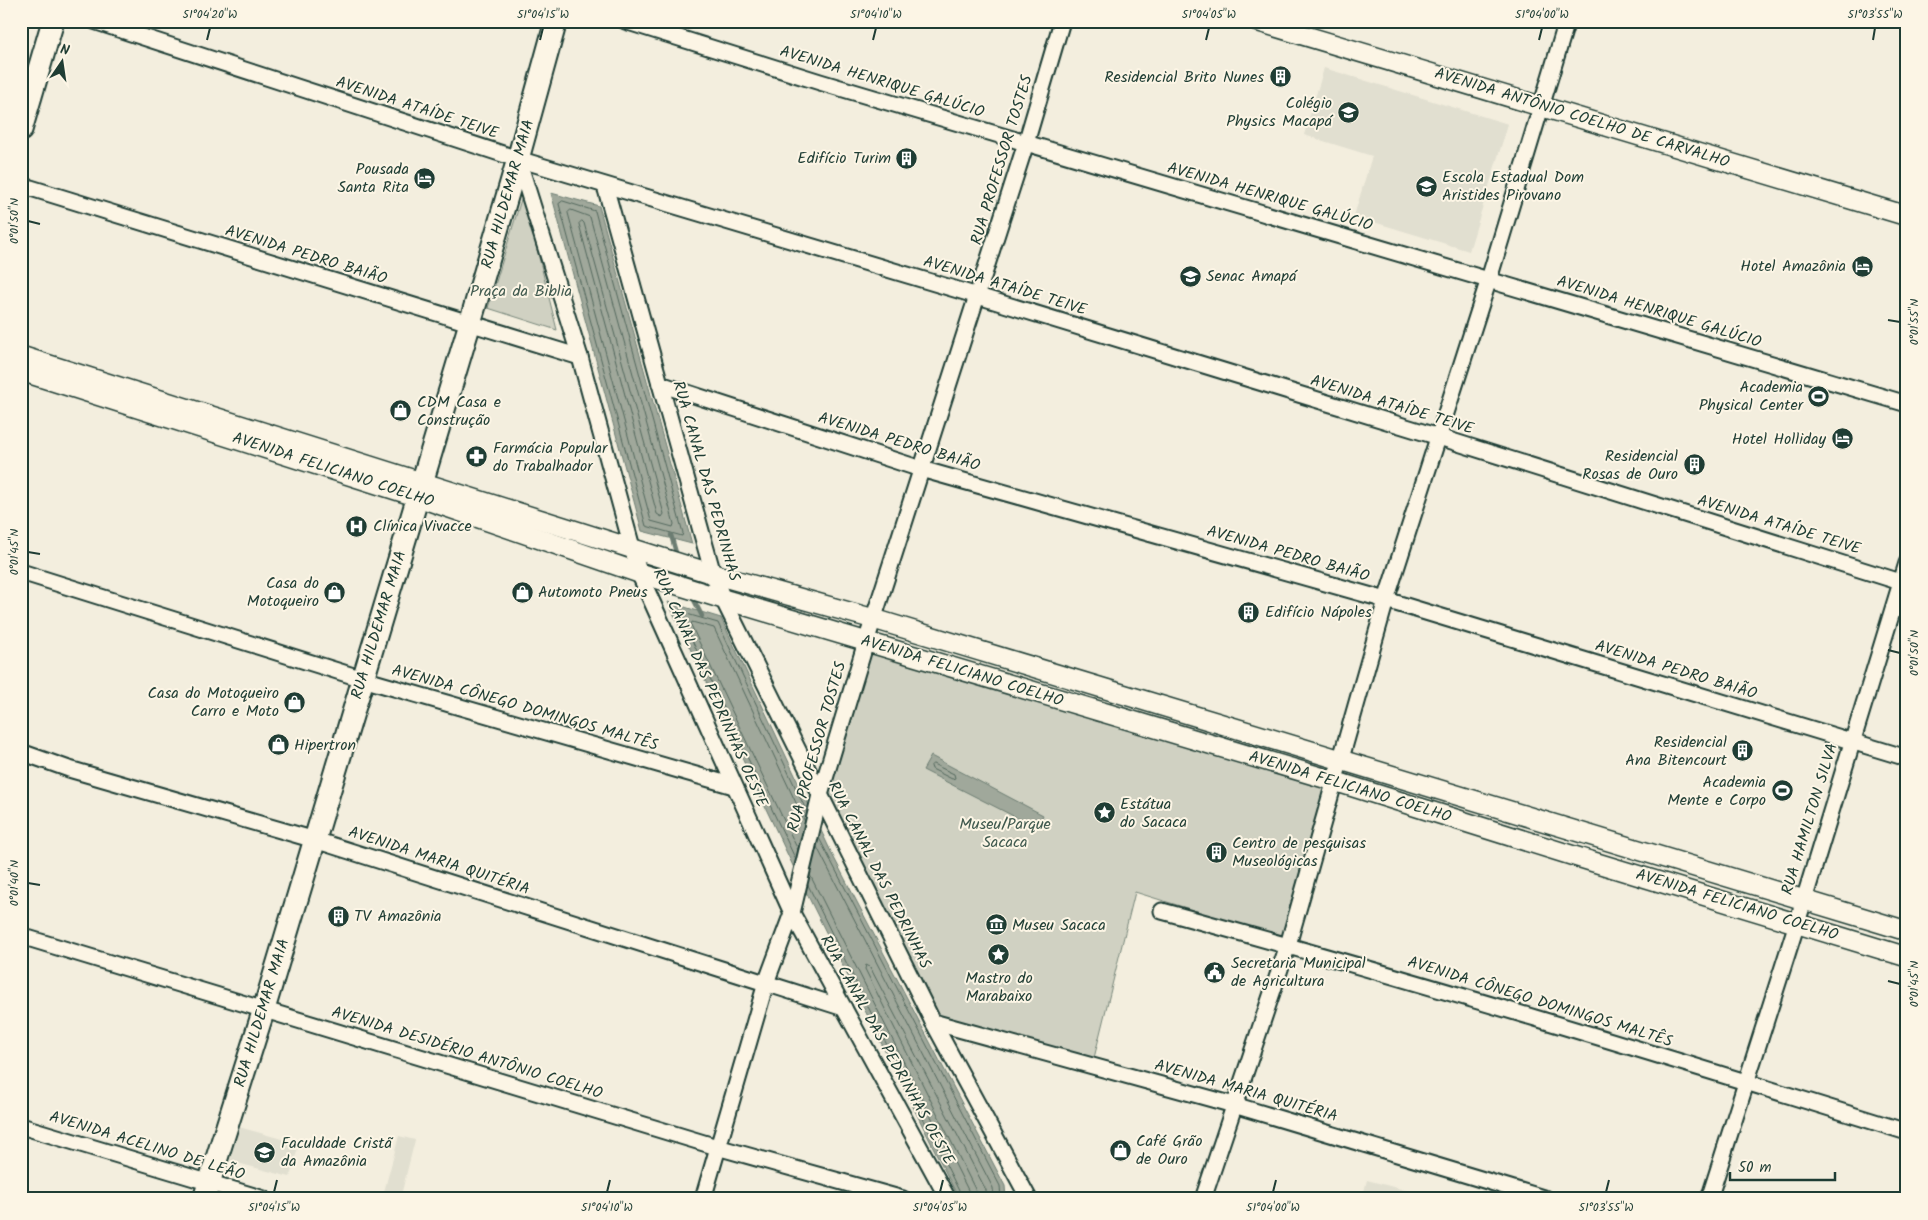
<svg xmlns="http://www.w3.org/2000/svg" width="1928" height="1220" font-family="Kalam,sans-serif">
  <style>
    .built { fill: #e1dfd0 }
    .green { fill: #d0d1c2; stroke: #78877b }
    .water { fill: #a0a89b; stroke: #6c7d72 }
    .lines { fill: none; stroke-linecap: round; stroke-linejoin: round }
    .shore { stroke: #53685d; stroke-width: 1 }
    .stream { stroke: #6c7d72; stroke-width: 4.5 }
    .minor-casing { stroke: #1f3d34; stroke-width: 19 }
    .tertiary-casing { stroke: #1f3d34; stroke-width: 22 }
    .secondary-casing { stroke: #1f3d34; stroke-width: 25 }
    .minor { stroke: #fcf5e5; stroke-width: 15 }
    .tertiary { stroke: #fcf5e5; stroke-width: 19 }
    .secondary { stroke: #fcf5e5; stroke-width: 21 }
    .ticks { fill: none; stroke: #1f3d34; stroke-width: 2 }
    .labels { text-anchor: middle; dominant-baseline: central; stroke-width: 4; stroke-linejoin: round; paint-order: stroke }
    .poi-label { font-size: 16px; fill: #1f3d34; stroke: #fcf5e5; text-anchor: start }
    .street-label { font-size: 16px; fill: #1f3d34; stroke: #fcf5e5 }
    .park-label { font-size: 16px; fill: #425b50; stroke: #fcf5e5 }
    .neatline { fill: none; stroke: #1f3d34; stroke-width: 2 }
    .ticks-label { font-size: 12px; text-anchor: middle; fill: #1f3d34 }
  </style>
  <rect width="100%" height="100%" fill="#f3eede"/>
  <filter id="ink" filterUnits="userSpaceOnUse"><feTurbulence type="fractalNoise" baseFrequency=".02" numOctaves="2"/><feDisplacementMap in="SourceGraphic" scale="10" xChannelSelector="R" yChannelSelector="G"/><feConvolveMatrix kernelMatrix="1 2 1 2 8 2 1 2 1" color-interpolation-filters="sRGB"/></filter>
  <g filter="url(#ink)">
    <g class="built">
      <path d="M1324 68 1508 124 1469 251 1354 216 1372 156 1304 135Z"/>
      <path d="M239 1127 299 1144 290 1177 230 1161Z"/>
      <path d="M399 1136 415 1140 400 1199H382Z"/>
      <path d="M1367 1180 1427 1196 1426 1199H1362Z"/>
    </g>
    <g class="green">
      <path d="M523 193 557 330 488 308Z"/>
      <path d="M868 645 1329 782 1283 938 1135 892 1094 1058 935 1016 826 792Z"/>
    </g>
    <g class="water">
      <path d="M551 193 599 206 692 544 642 531Z"/>
      <path d="M668 602 721 618 833 856 1005 1186 1006 1199H964L958 1197 795 870Z"/>
      <path d="M931 756 1043 815 1037 828 923 770Z"/>
    </g>
    <g class="lines">
      <g class="shore">
        <path d="M563 201 595 211 683 533 682 536 646 526 559 204Z"/>
        <path d="M571 210 590 217 674 524 673 527 651 521 568 213Z"/>
        <path d="M582 221 584 223 664 514 662 517 657 514 579 224Z"/>
        <path d="M933 764 954 774 955 778 952 779 932 769 931 766Z"/>
        <path d="M819 838 1000 1186 1001 1199"/>
        <path d="M817 847 993 1188 994 1199"/>
        <path d="M798 850 691 625 692 622 714 628 805 822"/>
        <path d="M796 860 680 615V612L718 623 807 812"/>
        <path d="M810 875 969 1192 970 1199"/>
        <path d="M808 885 963 1199"/>
        <path d="M977 1199 975 1189 865 969 866 965 870 967 986 1190 987 1199"/>
      </g>
      <g class="stream">
        <path d="M671 535 677 556"/>
        <path d="M692 596 702 616"/>
      </g>
      <defs>
        <g id="minor">
          <path d="M94 21 518 159 978 296 1439 437 1907 584"/>
          <path d="M625 21 820 82 1907 404"/>
          <path d="M518 159 580 357 639 573 792 913 948 1199"/>
          <path d="M21 185 580 357"/>
          <path d="M605 186 713 574 723 599 933 1022 1029 1199"/>
          <path d="M660 384 921 469 1386 600 1907 758"/>
          <path d="M21 572 363 679 734 786"/>
          <path d="M21 752 69 769 315 840 844 1008"/>
          <path d="M1162 911C1412 979 1660 1055 1907 1132"/>
          <path d="M21 936 717 1147 903 1199"/>
          <path d="M933 1022 1234 1105 1547 1199"/>
          <path d="M21 1126 264 1199"/>
          <path d="M703 1199 766 983 792 913 820 795 866 642 1026 143 1062 21"/>
          <path d="M1203 1199 1288 945 1386 600 1489 279 1567 21"/>
          <path d="M1709 1199 1797 923 1907 563"/>
        </g>
        <g id="tertiary">
          <path d="M1256 21 1907 216"/>
          <path d="M21 356 713 574 874 619 1907 931"/>
          <path d="M21 371 418 497 639 573 723 599 1334 781 1574 856 1907 957"/>
        </g>
        <g id="secondary">
          <path d="M21 130 53 21"/>
          <path d="M204 1199 264 1009 470 323 518 159 556 21"/>
        </g>
      </defs>
      <use href="#minor" class="minor-casing"/>
      <use href="#tertiary" class="tertiary-casing"/>
      <use href="#secondary" class="secondary-casing"/>
      <use href="#minor" class="minor"/>
      <use href="#tertiary" class="tertiary"/>
      <use href="#secondary" class="secondary"/>
    </g>
  </g>
  <path class="ticks" d="M207 40 210 28M540 40 543 28M873 40 876 28M1206 40 1209 28M1539 40 1542 28M1873 40 1875 28M28 221 40 224M1888 320 1900 322M28 552 40 554M1888 650 1900 653M28 883 40 885M1888 981 1900 984M274 1192 277 1180M607 1192 610 1180M940 1192 943 1180M1273 1192 1276 1180M1606 1192 1609 1180"/>
  <defs>
    <symbol id="building-disc" viewBox="-11 -11 22 22"><circle r="9.5" fill="#1f3d34" stroke="#fcf5e5"/><path d="M-4-6H4V6H1V3H-1V6H-4ZM-2.5-4.3h1.7v1.8h-1.7ZM.8-4.3h1.7v1.8H.8ZM-2.5-1h1.7V.8h-1.7ZM.8-1h1.7V.8H.8Z" fill="#fff"/></symbol>
    <symbol id="school-disc" viewBox="-11 -11 22 22"><circle r="9.5" fill="#1f3d34" stroke="#fcf5e5"/><path d="M0-5L7-2L0 1L-7-2ZM-4 1L0 2.5L4 1V4Q0 6-4 4Z" fill="#fff"/></symbol>
    <symbol id="hotel-disc" viewBox="-11 -11 22 22"><circle r="9.5" fill="#1f3d34" stroke="#fcf5e5"/><path d="M-6-4.5h1.5V1H6V5H4.5V3h-9V5H-6ZM-4 0a1.8 1.8 0 1 1 3.6 0ZM.5 0V-2.5h3Q6-2.5 6 0Z" fill="#fff"/></symbol>
    <symbol id="stadium-disc" viewBox="-11 -11 22 22"><circle r="9.5" fill="#1f3d34" stroke="#fcf5e5"/><path d="M0-5a6.5 5 0 1 0 0 10a6.5 5 0 1 0 0-10ZM-3.5-1.8h7v3.6h-7Z" fill="#fff"/></symbol>
    <symbol id="shop-disc" viewBox="-11 -11 22 22"><circle r="9.5" fill="#1f3d34" stroke="#fcf5e5"/><path d="M-5-2.5h2.3a2.7 3.5 0 0 1 5.4 0H5L5.5 6h-11ZM-1.5-2.5h3a1.5 2.3 0 0 0-3 0Z" fill="#fff"/></symbol>
    <symbol id="pharmacy-disc" viewBox="-11 -11 22 22"><circle r="9.5" fill="#1f3d34" stroke="#fcf5e5"/><path d="M-2-6h4v4h4v4h-4v4h-4v-4h-4v-4h4Z" fill="#fff"/></symbol>
    <symbol id="hospital-disc" viewBox="-11 -11 22 22"><circle r="9.5" fill="#1f3d34" stroke="#fcf5e5"/><path d="M-5-5h3v3.5h4V-5h3V5h-3V1.5h-4V5h-3Z" fill="#fff"/></symbol>
    <symbol id="sight-disc" viewBox="-11 -11 22 22"><circle r="9.5" fill="#1f3d34" stroke="#fcf5e5"/><path d="M0-6L1.8-2.2L6-1.7L2.9 1.2L3.7 5.4L0 3.3L-3.7 5.4L-2.9 1.2L-6-1.7L-1.8-2.2Z" fill="#fff"/></symbol>
    <symbol id="museum-disc" viewBox="-11 -11 22 22"><circle r="9.5" fill="#1f3d34" stroke="#fcf5e5"/><path d="M0-6L6-3V-2H-6V-3ZM-5-1h2V3h-2ZM-1-1h2V3h-2ZM3-1h2V3H3ZM-6 4H6V6H-6Z" fill="#fff"/></symbol>
    <symbol id="civic-disc" viewBox="-11 -11 22 22"><circle r="9.5" fill="#1f3d34" stroke="#fcf5e5"/><path d="M-.6-6.5H3V-4.5H.6V-3L4-1V1h2V6H-6V1h2V-1L-.6-3ZM-1.2 2.5V6h2.4V2.5Z" fill="#fff"/></symbol>
    <symbol id="university-disc" viewBox="-11 -11 22 22"><circle r="9.5" fill="#1f3d34" stroke="#fcf5e5"/><path d="M0-5L7-2L0 1L-7-2ZM-4 1L0 2.5L4 1V4Q0 6-4 4Z" fill="#fff"/></symbol>
  </defs>
  <g fill-rule="evenodd">
    <use href="#building-disc" x="1268" y="64" width="25" height="25"/>
    <use href="#school-disc" x="1336" y="100" width="25" height="25"/>
    <use href="#building-disc" x="894" y="146" width="25" height="25"/>
    <use href="#hotel-disc" x="412" y="166" width="25" height="25"/>
    <use href="#school-disc" x="1414" y="174" width="25" height="25"/>
    <use href="#hotel-disc" x="1850" y="254" width="25" height="25"/>
    <use href="#school-disc" x="1178" y="264" width="25" height="25"/>
    <use href="#stadium-disc" x="1806" y="384" width="25" height="25"/>
    <use href="#shop-disc" x="388" y="398" width="25" height="25"/>
    <use href="#hotel-disc" x="1830" y="426" width="25" height="25"/>
    <use href="#pharmacy-disc" x="464" y="444" width="25" height="25"/>
    <use href="#building-disc" x="1682" y="452" width="25" height="25"/>
    <use href="#hospital-disc" x="344" y="514" width="25" height="25"/>
    <use href="#shop-disc" x="322" y="580" width="25" height="25"/>
    <use href="#shop-disc" x="510" y="580" width="25" height="25"/>
    <use href="#building-disc" x="1236" y="600" width="25" height="25"/>
    <use href="#shop-disc" x="282" y="690" width="25" height="25"/>
    <use href="#shop-disc" x="266" y="732" width="25" height="25"/>
    <use href="#building-disc" x="1730" y="738" width="25" height="25"/>
    <use href="#stadium-disc" x="1770" y="778" width="25" height="25"/>
    <use href="#sight-disc" x="1092" y="800" width="25" height="25"/>
    <use href="#building-disc" x="1204" y="840" width="25" height="25"/>
    <use href="#building-disc" x="326" y="904" width="25" height="25"/>
    <use href="#museum-disc" x="984" y="912" width="25" height="25"/>
    <use href="#sight-disc" x="986" y="942" width="25" height="25"/>
    <use href="#civic-disc" x="1202" y="960" width="25" height="25"/>
    <use href="#shop-disc" x="1108" y="1138" width="25" height="25"/>
    <use href="#university-disc" x="252" y="1140" width="25" height="25"/>
  </g>
  <g class="labels">
    <g class="poi-label">
      <text x="1264" y="77" text-anchor="end">Residencial Brito Nunes</text>
      <text x="1332" y="103" text-anchor="end">Colégio<tspan x="1332" dy="18">Physics Macapá</tspan></text>
      <text x="891" y="158" text-anchor="end">Edifício Turim</text>
      <text x="409" y="169" text-anchor="end">Pousada<tspan x="409" dy="18">Santa Rita</tspan></text>
      <text x="1442" y="177">Escola Estadual Dom<tspan x="1442" dy="18">Aristides Pirovano</tspan></text>
      <text x="1846" y="266" text-anchor="end">Hotel Amazônia</text>
      <text x="1206" y="276">Senac Amapá</text>
      <text x="1803" y="387" text-anchor="end">Academia<tspan x="1803" dy="18">Physical Center</tspan></text>
      <text x="417" y="402">CDM Casa e<tspan x="417" dy="18">Construção</tspan></text>
      <text x="1826" y="439" text-anchor="end">Hotel Holliday</text>
      <text x="493" y="448">Farmácia Popular<tspan x="493" dy="18">do Trabalhador</tspan></text>
      <text x="1678" y="456" text-anchor="end">Residencial<tspan x="1678" dy="18">Rosas de Ouro</tspan></text>
      <text x="373" y="526">Clínica Vivacce</text>
      <text x="319" y="583" text-anchor="end">Casa do<tspan x="319" dy="18">Motoqueiro</tspan></text>
      <text x="538" y="592">Automoto Pneus</text>
      <text x="1265" y="612">Edifício Nápoles</text>
      <text x="279" y="693" text-anchor="end">Casa do Motoqueiro<tspan x="279" dy="18">Carro e Moto</tspan></text>
      <text x="1727" y="742" text-anchor="end">Residencial<tspan x="1727" dy="18">Ana Bitencourt</tspan></text>
      <text x="294" y="745">Hipertron</text>
      <text x="1766" y="782" text-anchor="end">Academia<tspan x="1766" dy="18">Mente e Corpo</tspan></text>
      <text x="1120" y="804">Estátua<tspan x="1120" dy="18">do Sacaca</tspan></text>
      <text x="1232" y="843">Centro de pesquisas<tspan x="1232" dy="18">Museológicas</tspan></text>
      <text x="354" y="916">TV Amazônia</text>
      <text x="1012" y="925">Museu Sacaca</text>
      <text x="1231" y="963">Secretaria Municipal<tspan x="1231" dy="18">de Agricultura</tspan></text>
      <text x="999" y="978" text-anchor="middle">Mastro do<tspan x="999" dy="18">Marabaixo</tspan></text>
      <text x="1136" y="1141">Café Grão<tspan x="1136" dy="18">de Ouro</tspan></text>
      <text x="281" y="1143">Faculdade Cristã<tspan x="281" dy="18">da Amazônia</tspan></text>
    </g>
    <g class="street-label">
      <text transform="translate(882 82) rotate(17)">AVENIDA HENRIQUE GALÚCIO</text>
      <text transform="translate(417 108) rotate(18)">AVENIDA ATAÍDE TEIVE</text>
      <text transform="translate(1582 118) rotate(17)">AVENIDA ANTÔNIO COELHO DE CARVALHO</text>
      <text transform="translate(1002 160) rotate(-73)">RUA PROFESSOR TOSTES</text>
      <text transform="translate(508 194) rotate(-74)">RUA HILDEMAR MAIA</text>
      <text transform="translate(1270 197) rotate(16)">AVENIDA HENRIQUE GALÚCIO</text>
      <text transform="translate(306 255) rotate(17)">AVENIDA PEDRO BAIÃO</text>
      <text transform="translate(1005 286) rotate(17)">AVENIDA ATAÍDE TEIVE</text>
      <text transform="translate(1659 312) rotate(17)">AVENIDA HENRIQUE GALÚCIO</text>
      <text transform="translate(1392 405) rotate(17)">AVENIDA ATAÍDE TEIVE</text>
      <text transform="translate(899 442) rotate(17)">AVENIDA PEDRO BAIÃO</text>
      <text transform="translate(333 470) rotate(18)">AVENIDA FELICIANO COELHO</text>
      <text transform="translate(706 481) rotate(74)">RUA CANAL DAS PEDRINHAS</text>
      <text transform="translate(1779 525) rotate(17)">AVENIDA ATAÍDE TEIVE</text>
      <text transform="translate(1288 554) rotate(16)">AVENIDA PEDRO BAIÃO</text>
      <text transform="translate(379 625) rotate(-73)">RUA HILDEMAR MAIA</text>
      <text transform="translate(1676 670) rotate(17)">AVENIDA PEDRO BAIÃO</text>
      <text transform="translate(962 671) rotate(17)">AVENIDA FELICIANO COELHO</text>
      <text transform="translate(710 688) rotate(66)">RUA CANAL DAS PEDRINHAS OESTE</text>
      <text transform="translate(525 708) rotate(16)">AVENIDA CÔNEGO DOMINGOS MALTÊS</text>
      <text transform="translate(817 747) rotate(-74)">RUA PROFESSOR TOSTES</text>
      <text transform="translate(1350 787) rotate(17)">AVENIDA FELICIANO COELHO</text>
      <text transform="translate(1810 819) rotate(-73)">RUA HAMILTON SILVA</text>
      <text transform="translate(439 861) rotate(18)">AVENIDA MARIA QUITÉRIA</text>
      <text transform="translate(879 875) rotate(63)">RUA CANAL DAS PEDRINHAS</text>
      <text transform="translate(1737 905) rotate(17)">AVENIDA FELICIANO COELHO</text>
      <text transform="translate(1540 1002) rotate(17)">AVENIDA CÔNEGO DOMINGOS MALTÊS</text>
      <text transform="translate(262 1013) rotate(-73)">RUA HILDEMAR MAIA</text>
      <text transform="translate(887 1050) rotate(61)">RUA CANAL DAS PEDRINHAS OESTE</text>
      <text transform="translate(467 1053) rotate(17)">AVENIDA DESIDÉRIO ANTÔNIO COELHO</text>
      <text transform="translate(1246 1091) rotate(16)">AVENIDA MARIA QUITÉRIA</text>
      <text transform="translate(147 1146) rotate(17)">AVENIDA ACELINO DE LEÃO</text>
    </g>
    <g class="park-label">
      <text x="521" y="291">Praça da Biblia</text>
      <text x="1005" y="824">Museu/Parque<tspan x="1005" dy="18">Sacaca</tspan></text>
    </g>
  </g>
  <rect width="1928" height="1220" fill="none" stroke="#fcf5e5" stroke-width="55"/>
  <g transform="translate(62 62) rotate(13)" stroke="#fcf5e5" stroke-width="4" paint-order="stroke">
  <path d="M0-4L9 19L0 12L-9 19Z" fill="#1f3d34"/>
  <text y="-8" font-size="14" font-weight="bold" text-anchor="middle" fill="#1f3d34">N</text>
  </g>
  <path d="M1730 1172v8h105v-8" fill="none" stroke="#1f3d34" stroke-width="2.5"/>
  <text x="1738" y="1172" font-size="15" fill="#1f3d34" stroke="#fcf5e5" stroke-width="4" paint-order="stroke">50 m</text>
  <rect x="28" y="28" width="1872" height="1164" class="neatline"/>
  <g class="ticks-label">
    <text x="210" y="18">51°04'20"W</text>
    <text x="543" y="18">51°04'15"W</text>
    <text x="876" y="18">51°04'10"W</text>
    <text x="1209" y="18">51°04'05"W</text>
    <text x="1542" y="18">51°04'00"W</text>
    <text x="1875" y="18">51°03'55"W</text>
    <text transform="translate(14 221) rotate(-90)" y="4">0°01'50"N</text>
    <text transform="translate(1914 322) rotate(-90)" y="4">0°01'55"N</text>
    <text transform="translate(14 552) rotate(-90)" y="4">0°01'45"N</text>
    <text transform="translate(1914 653) rotate(-90)" y="4">0°01'50"N</text>
    <text transform="translate(14 883) rotate(-90)" y="4">0°01'40"N</text>
    <text transform="translate(1914 984) rotate(-90)" y="4">0°01'45"N</text>
    <text x="274" y="1211">51°04'15"W</text>
    <text x="607" y="1211">51°04'10"W</text>
    <text x="940" y="1211">51°04'05"W</text>
    <text x="1273" y="1211">51°04'00"W</text>
    <text x="1606" y="1211">51°03'55"W</text>
  </g>
</svg>
